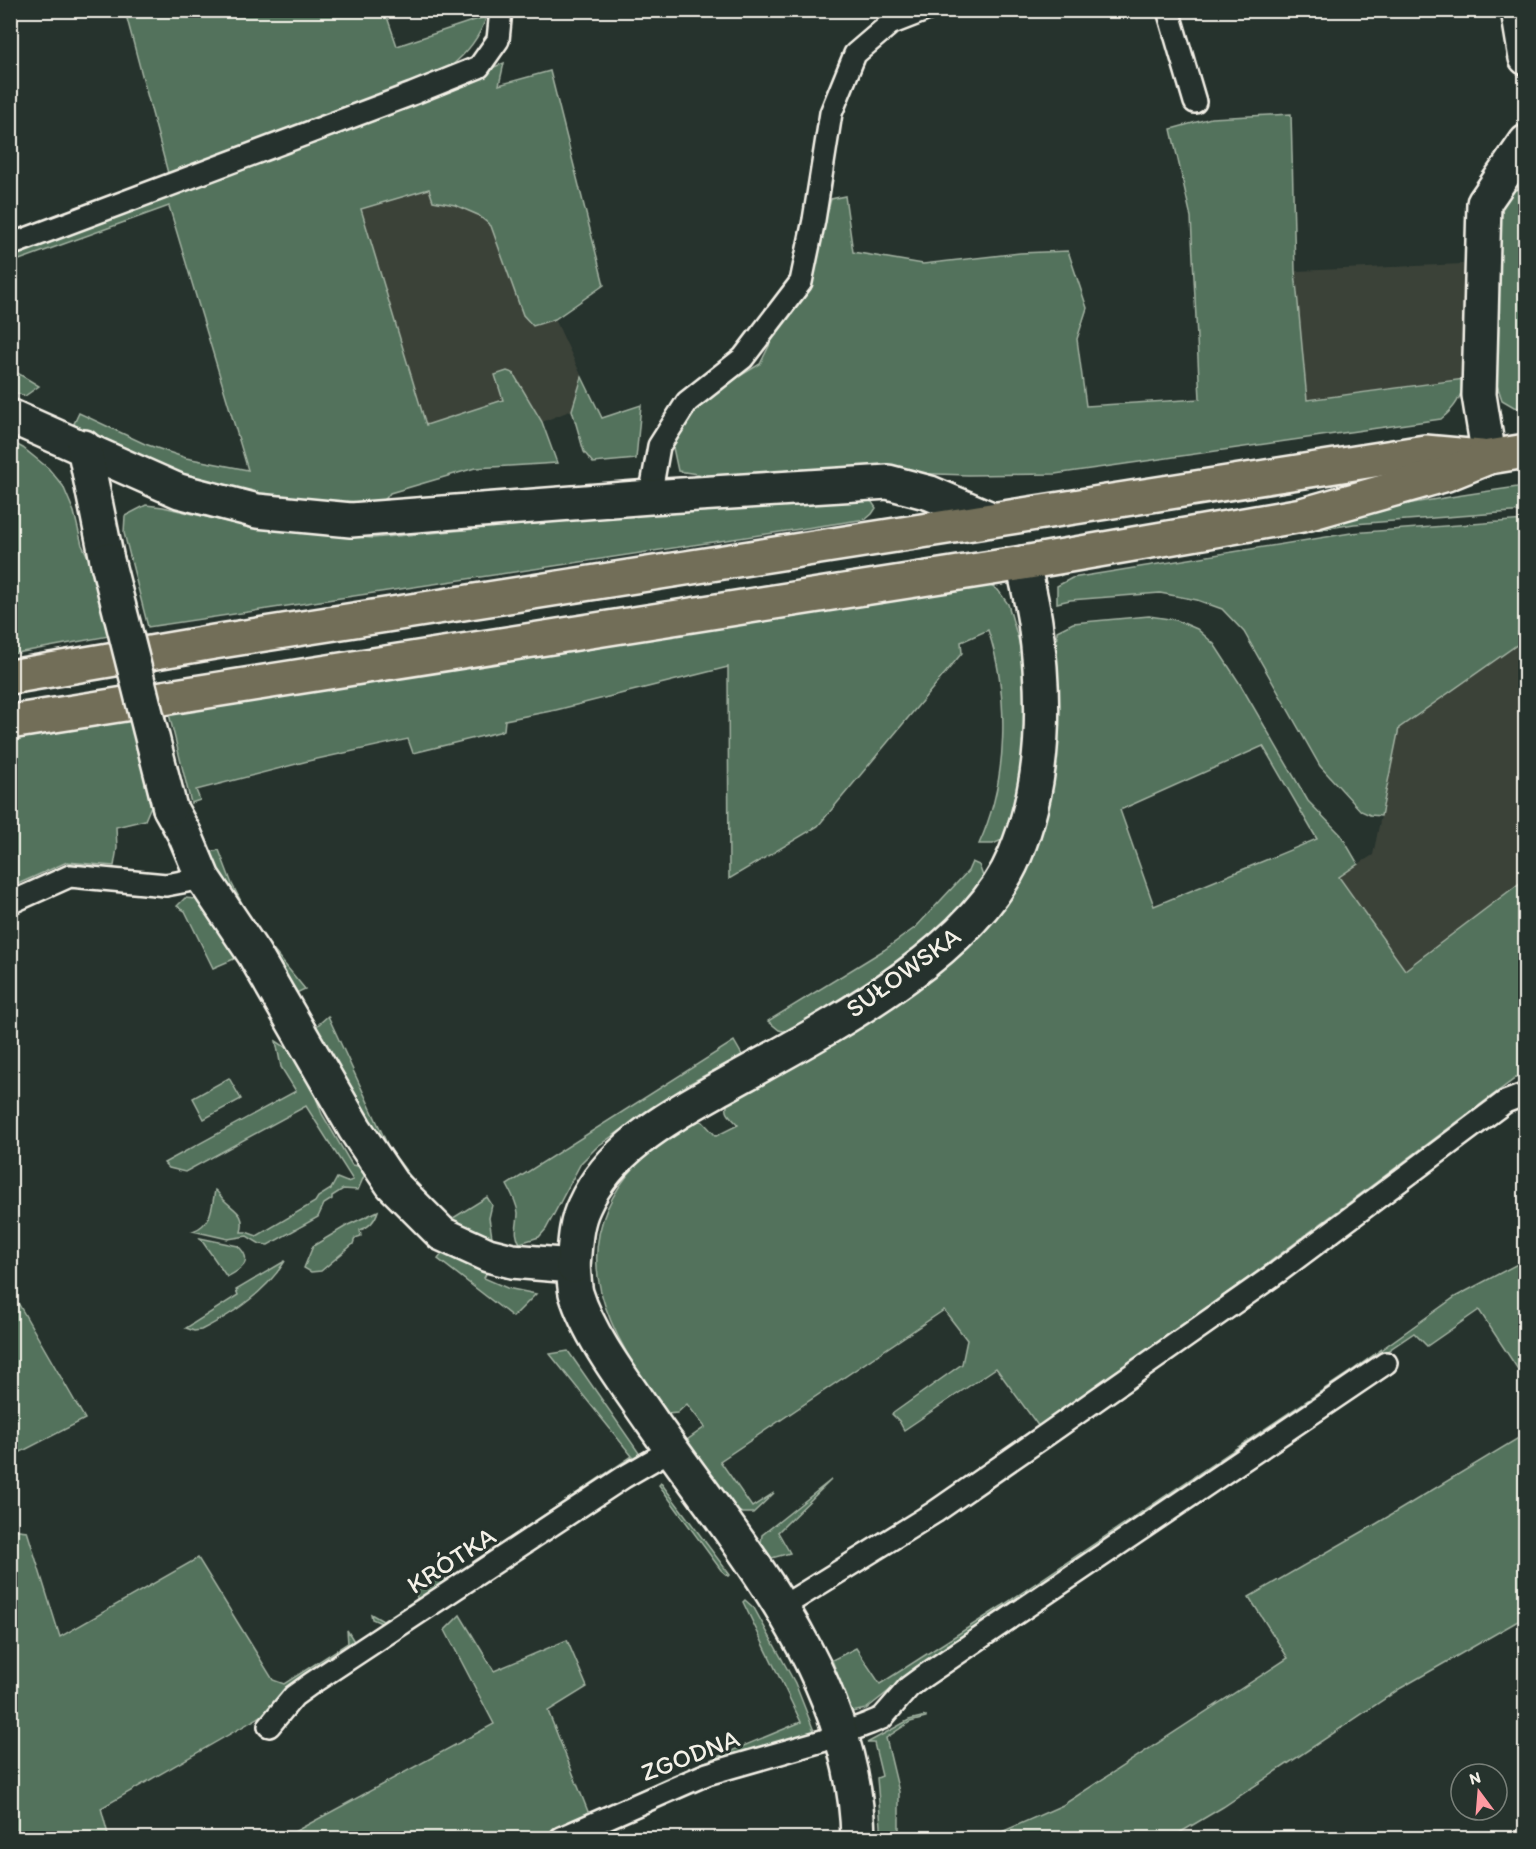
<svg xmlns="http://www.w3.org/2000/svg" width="1536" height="1849" font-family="Itim,sans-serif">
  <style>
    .built { fill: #3b4239 }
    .green { fill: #52725c; stroke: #a3b2a2; stroke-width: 1.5; fill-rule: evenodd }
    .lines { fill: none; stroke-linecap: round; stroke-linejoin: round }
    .service-casing { stroke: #f4f1e8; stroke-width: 26 }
    .minor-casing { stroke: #f4f1e8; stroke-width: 38 }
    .tertiary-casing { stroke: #f4f1e8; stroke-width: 38 }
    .primary-casing { stroke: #f4f1e8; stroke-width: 38 }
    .service { stroke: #26332d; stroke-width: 21 }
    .minor { stroke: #26332d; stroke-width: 33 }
    .tertiary { stroke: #26332d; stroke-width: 33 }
    .primary { stroke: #726e59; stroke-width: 33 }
    .tertiary-bridge-casing { stroke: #f4f1e8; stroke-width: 38; stroke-linecap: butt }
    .tertiary-bridge { stroke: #26332d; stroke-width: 33 }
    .labels { text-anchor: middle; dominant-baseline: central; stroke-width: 6; stroke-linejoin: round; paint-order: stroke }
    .street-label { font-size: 26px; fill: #f4f1e8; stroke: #26332d }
  </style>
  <rect width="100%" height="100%" fill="#26332d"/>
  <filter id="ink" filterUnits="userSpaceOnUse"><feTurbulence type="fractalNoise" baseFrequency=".0167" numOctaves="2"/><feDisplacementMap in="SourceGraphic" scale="12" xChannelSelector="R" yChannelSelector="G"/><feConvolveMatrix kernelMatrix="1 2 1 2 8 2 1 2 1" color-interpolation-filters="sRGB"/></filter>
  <g filter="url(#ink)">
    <g class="built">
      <path d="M465 100 534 325 555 319 582 377 572 410 542 422 407 437 320 151Z"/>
      <path d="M1463 264 1464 379 1306 401 1295 271Z"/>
      <path d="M1525 639V879L1405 970 1339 876 1373 855 1399 728Z"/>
    </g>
    <g class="green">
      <path d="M125 11H385L397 46 487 16C479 38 468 52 450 67L169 177Z"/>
      <path d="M504 63 499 85 550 71 604 285 555 319 533 326 523 315 491 226 478 215 455 205 433 201 429 189 361 209 426 425 503 400 495 375 507 371 513 373 542 422 557 463 475 468 390 493 384 501 354 506 259 497 174 471 114 448 72 428 79 413 145 444 186 458 248 470 169 206 11 263V254L406 103Z"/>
      <path d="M1291 114 1295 271 1307 400 1464 379C1462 397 1455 408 1441 419L1055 474 968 475 905 473 717 477 678 471 672 443 688 417 720 388 760 364 774 336 810 277 831 199 845 196 853 252 923 264 1020 253 1068 251 1087 308 1077 339 1086 406 1200 399 1191 217 1171 129 1211 118Z"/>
      <path d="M1525 189V409L1514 407 1502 400 1497 385V236L1501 207 1513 190Z"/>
      <path d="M11 369 39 386 25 396 11 391Z"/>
      <path d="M582 377 602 418 641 405 636 459 593 463 584 452 572 410Z"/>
      <path d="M10 441 23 448 48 468 63 486 74 512 82 545 91 563 109 636 11 654Z"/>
      <path d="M1525 486V511L1354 524 1069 571 1060 576 1066 568C1219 538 1371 507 1525 486Z"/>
      <path d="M865 499 872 502 876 508 872 514 866 519 148 627 124 533 125 516 146 505 163 507 232 523 296 533 373 538 761 504Z"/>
      <path d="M1525 520V639L1399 728 1381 816 1370 815 1361 811 1320 766 1244 632 1222 609 1197 600 1160 593 1070 600 1057 603V586L1072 578 1351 533Z"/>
      <path d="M985 583 998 590 1008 604 1019 642 1024 674 1025 741 1023 771 1009 829 1002 840 993 844H979C1008 781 1010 696 988 630L961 642 962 653 818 826 729 879 728 667 556 710 505 720 504 730 499 732 413 753 408 739 308 761 196 790 200 800 191 803 169 714 509 657Z"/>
      <path d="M1149 616 1176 620 1197 629 1214 644 1240 684 1308 801 1341 835 1358 864 1339 877 1405 970 1525 879V1071L1255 1273 1039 1427 996 1368 904 1430 899 1421 892 1414 962 1364 967 1340 944 1310 720 1461 752 1507 774 1493 753 1513H742L736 1510 687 1440 705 1427 687 1404 677 1413 667 1414C610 1334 557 1250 638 1163 655 1145 676 1133 697 1119L703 1122 716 1136 738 1125C730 1115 724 1115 728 1101L989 922 1055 680 1057 631 1073 623ZM1263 746 1317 839 1154 906 1120 810Z"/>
      <path d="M130 720 151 806 145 820 116 827 117 848 114 866 67 862 11 887V740Z"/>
      <path d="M219 850 232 884 255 928 305 989 292 995 289 993 209 856 211 852Z"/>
      <path d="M972 862 979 865 984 879C974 890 966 903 955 914 908 964 846 998 787 1032L779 1030 768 1021 884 950 916 927 968 871Z"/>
      <path d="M185 898 195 899 209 906 269 1010 236 958 213 968 185 911 177 906Z"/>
      <path d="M328 1016 389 1148 422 1192 450 1220 487 1197 492 1205 489 1218 492 1237 485 1241 452 1228 412 1194 310 1032Z"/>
      <path d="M276 1041 302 1058 321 1092 315 1095 322 1114 352 1165 364 1167V1176L358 1190 343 1189 332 1196V1199L324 1204 318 1217 268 1245 260 1244 247 1236 228 1239 193 1231C212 1224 212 1207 215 1190 218 1192 221 1197 224 1200 235 1211 246 1214 241 1232H246L257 1236 315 1202 318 1197 331 1189 337 1178 347 1182 353 1180 306 1106 185 1172 169 1168 164 1163 296 1091 281 1067Z"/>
      <path d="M734 1041 742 1055 687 1085 598 1146 581 1163 546 1229 539 1237 520 1243C513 1234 518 1224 518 1213 517 1203 512 1194 507 1185Z"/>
      <path d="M229 1078 241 1099 204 1119 193 1098Z"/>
      <path d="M378 1211C375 1221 370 1227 360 1230L361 1236 355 1238 353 1244 321 1271 311 1272 304 1268 313 1246 348 1225Z"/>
      <path d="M200 1238 238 1246C255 1262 240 1270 227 1277Z"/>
      <path d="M446 1249 488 1270 484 1278 507 1288 536 1294 513 1317 438 1259Z"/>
      <path d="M1525 1260V1380L1479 1310 1427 1346 1414 1333 909 1675 866 1709 852 1712 832 1660 856 1648 880 1684 1002 1606 1354 1369 1455 1297Z"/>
      <path d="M285 1261C266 1292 233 1314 201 1330L194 1331 186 1328 238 1295 236 1290Z"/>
      <path d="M10 1289 85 1419 11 1457H10Z"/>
      <path d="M568 1351 641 1456 386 1625 372 1619 371 1614 383 1621 417 1599 416 1591 440 1575 447 1580 632 1456 550 1354Z"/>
      <path d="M1525 1434V1617L1401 1688 1223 1807 1171 1838H988L1063 1805 1288 1658 1249 1597 1376 1524Z"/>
      <path d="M831 1480 778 1532 790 1553 772 1558 761 1543 762 1535Z"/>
      <path d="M661 1483 730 1575 728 1576 721 1570 659 1485Z"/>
      <path d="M11 1529 27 1531 60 1637 198 1558 273 1680 284 1684 348 1643 347 1630 357 1646 266 1720 263 1715 101 1808 109 1838H11Z"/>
      <path d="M745 1600 754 1608 795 1683 816 1736 625 1801 544 1838H283L494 1724 445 1630 460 1615 494 1671 567 1640 587 1687 548 1711 589 1814 664 1779 801 1722 743 1602Z"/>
      <path d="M926 1716V1718L910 1722 886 1738 899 1792V1838H882L877 1778 882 1776 874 1743H867L909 1720Z"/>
    </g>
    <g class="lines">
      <defs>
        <g id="service">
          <path d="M1168 10 1195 102"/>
          <path d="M10 245 412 94 479 67 498 40 501 10"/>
          <path d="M650 497 659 446 687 402 743 358 801 282 814 220 831 113 855 54 890 24 926 10"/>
          <path d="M10 903 70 876 166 885 203 878"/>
          <path d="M782 1607 935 1512 1046 1435 1278 1272 1505 1102 1526 1094"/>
          <path d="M269 1726 294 1696 312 1683 624 1477 672 1449"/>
          <path d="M561 1838 707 1774 822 1741 870 1723 882 1718 909 1687 924 1676 1386 1363"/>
        </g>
        <g id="minor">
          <path d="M1518 10 1526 58"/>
          <path d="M1489 457 1479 395 1484 203 1526 142"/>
        </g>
        <g id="tertiary">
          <path d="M10 416 179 491 257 511 351 520 650 497 888 482 930 493 991 519"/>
          <path d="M84 447 107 560"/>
          <path d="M170 808 185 835 203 878 254 954 355 1129 392 1184 442 1234 488 1255 512 1261 573 1266C574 1274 574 1284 576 1293 589 1336 626 1384 652 1422 740 1548 855 1676 858 1838"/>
          <path d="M573 1266C575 1246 575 1224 584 1206 610 1148 669 1117 722 1087 814 1035 973 957 1015 855 1046 782 1046 699 1035 622 1032 602 1027 582 1023 563"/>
        </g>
        <g id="primary">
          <path d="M10 677 214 642 1425 452 1481 457"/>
          <path d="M10 722 1023 563 1302 515 1447 474 1489 457 1526 451"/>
        </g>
      </defs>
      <use href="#service" class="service-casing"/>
      <use href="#minor" class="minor-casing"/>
      <use href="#tertiary" class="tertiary-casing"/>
      <use href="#primary" class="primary-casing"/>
      <use href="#service" class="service"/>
      <use href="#minor" class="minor"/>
      <use href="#tertiary" class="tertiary"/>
      <use href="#primary" class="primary"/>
      <defs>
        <path id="tertiary-bridge" d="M107 560 170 808"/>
      </defs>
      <use href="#tertiary-bridge" class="tertiary-bridge-casing"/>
      <use href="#tertiary-bridge" class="tertiary-bridge"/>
    </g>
  </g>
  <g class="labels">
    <g class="street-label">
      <text transform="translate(903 972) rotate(-36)">SUŁOWSKA</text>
      <text transform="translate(451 1560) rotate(-33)">KRÓTKA</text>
      <text transform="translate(690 1755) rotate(-21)">ZGODNA</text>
    </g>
  </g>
  <rect width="1536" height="1849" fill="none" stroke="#26332d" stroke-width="36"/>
  <rect x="18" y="18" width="1500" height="1813" fill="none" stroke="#f4f1e8" stroke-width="2" filter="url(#ink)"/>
  <g transform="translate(1479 1792) rotate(344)"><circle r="28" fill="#26332d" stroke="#787f78" stroke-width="1.5"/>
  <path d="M0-4.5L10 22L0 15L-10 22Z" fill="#ff9aa2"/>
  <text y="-9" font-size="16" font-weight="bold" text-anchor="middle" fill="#f4f1e8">N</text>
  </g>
</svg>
